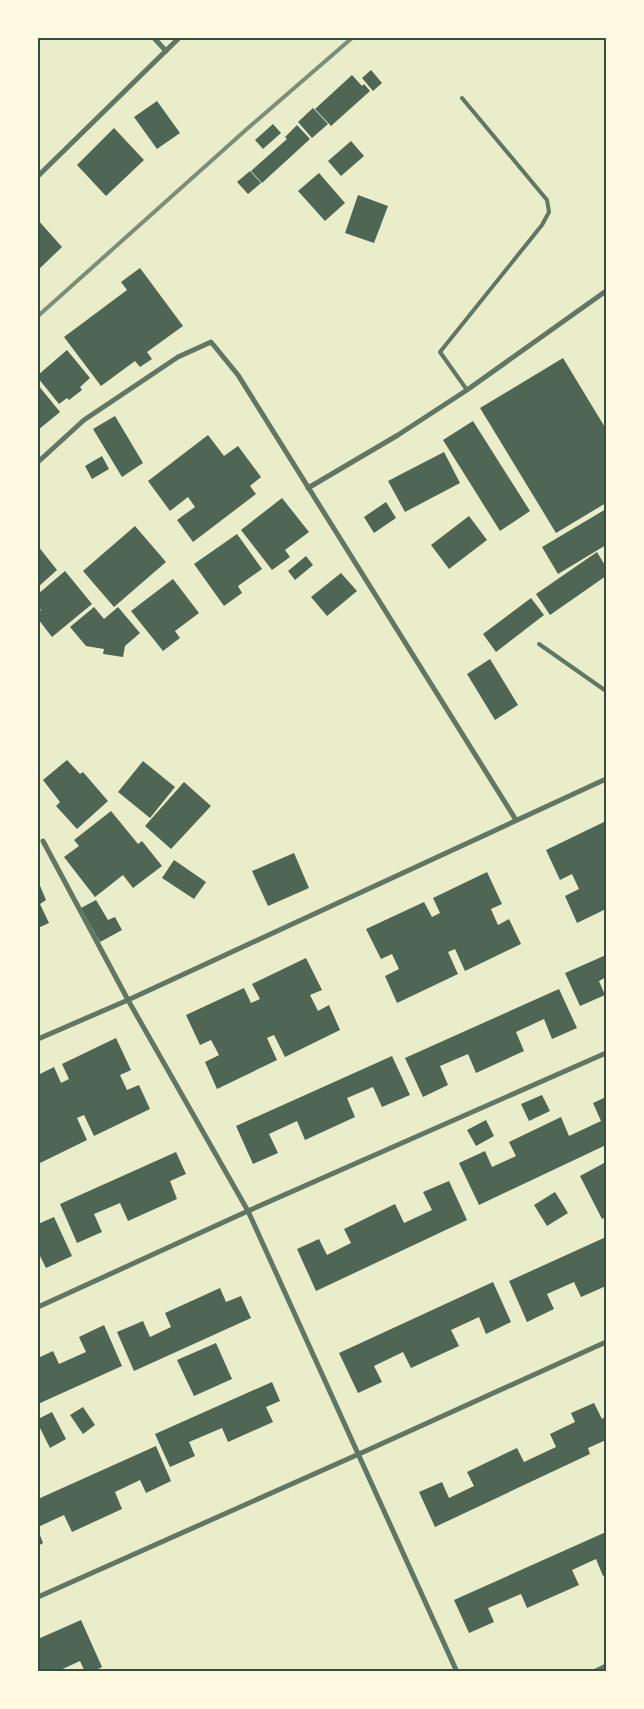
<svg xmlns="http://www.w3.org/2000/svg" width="644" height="1709" font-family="'Roboto Condensed',sans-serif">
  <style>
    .building { fill: #4f6655 }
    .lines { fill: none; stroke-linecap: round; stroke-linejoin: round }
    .service { stroke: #617663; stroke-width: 4 }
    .minor { stroke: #617663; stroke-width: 5 }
    .rail { stroke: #7c8e77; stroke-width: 4 }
    .neatline { fill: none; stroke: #344e41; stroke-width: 2 }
  </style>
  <rect width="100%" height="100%" fill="#e9edc9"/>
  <g class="building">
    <path d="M371 70 382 83 373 91 362 78Z"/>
    <path d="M352 75 362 86 364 84 370 91 331 126 315 109Z"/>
    <path d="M157 101 180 133 157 149 134 117Z"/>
    <path d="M313 108 328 124 312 138 298 122Z"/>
    <path d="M273 124 281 133 263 149 255 140Z"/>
    <path d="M297 125 310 139 262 183 251 171 287 139 285 137Z"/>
    <path d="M114 128 144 160 106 196 77 165Z"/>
    <path d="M351 141 364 156 341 176 328 161Z"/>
    <path d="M250 171 261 183 248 194 237 182Z"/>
    <path d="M319 173 345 203 325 221 298 191Z"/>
    <path d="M358 195 388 206 374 243 345 233Z"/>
    <path d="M38 220 62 247 38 270Z"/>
    <path d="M140 268 183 326 147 352 152 359 140 367 135 361 101 386 64 337 127 290 121 282Z"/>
    <path d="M67 350 90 378 80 387 82 390 69 400 67 398 59 404 38 378V375Z"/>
    <path d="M563 358 606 429V503L556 533 480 408Z"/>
    <path d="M38 385 60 412 38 430Z"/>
    <path d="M115 416 143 463 122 477 93 429Z"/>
    <path d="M473 421 530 511 500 531 443 440Z"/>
    <path d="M208 435 224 456 238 446 261 477 250 486 256 494 193 542 177 520 195 507 188 497 170 511 148 481Z"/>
    <path d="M444 452 460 483 405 512 388 481Z"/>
    <path d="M102 456 109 469 92 479 85 466Z"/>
    <path d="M282 498 309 532 285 550 290 557 272 570 241 530Z"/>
    <path d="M386 502 396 518 374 533 364 517Z"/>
    <path d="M606 509V545L558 574 542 547Z"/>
    <path d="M469 516 487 540 449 569 431 545Z"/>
    <path d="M135 526 166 562 114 607 83 571Z"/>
    <path d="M237 534 262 569 238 586 242 593 224 606 194 564Z"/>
    <path d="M38 546 57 570 38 587Z"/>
    <path d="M597 552 606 567V576L550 615 536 594Z"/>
    <path d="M306 556 313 565 295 580 288 571Z"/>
    <path d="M65 571 92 604 52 637 38 619V612L41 610 38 606V594Z"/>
    <path d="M341 573 357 591 327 616 311 597Z"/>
    <path d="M173 579 199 613 175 631 180 638 163 651 131 611Z"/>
    <path d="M531 598 544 615 496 652 483 634Z"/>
    <path d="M94 607 104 619 118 607 140 633 125 646 123 657 103 654 104 649 86 646 70 627Z"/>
    <path d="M490 659 518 705 495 720 467 674Z"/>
    <path d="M67 760 80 774 83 772 108 801 77 829 56 806 60 802 43 780Z"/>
    <path d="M143 761 175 787 150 818 118 792Z"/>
    <path d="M184 782 211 806 171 849 145 826Z"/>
    <path d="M111 811 138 844 142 841 162 866 133 888 123 875 95 897 64 857 79 846 74 840Z"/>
    <path d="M604 822 606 827V909L577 923 565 896 579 889 572 874 560 880 546 850Z"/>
    <path d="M294 853 309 888 268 906 252 871Z"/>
    <path d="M174 860 206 882 194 899 162 878Z"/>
    <path d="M487 872 502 904 491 909 498 925 509 919 521 944 465 971 455 949 448 952 458 974 397 1003 385 976 399 969 392 954 381 959 366 929 424 902 432 917 440 913 433 898Z"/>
    <path d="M38 881 46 900 40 904 49 923 38 928Z"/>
    <path d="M96 900 108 920 115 917 122 930 100 942 81 908Z"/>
    <path d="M606 955V977L599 981 605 995 580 1006 565 973Z"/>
    <path d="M306 958 322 990 310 995 318 1011 329 1005 340 1030 285 1057 274 1035 267 1038 277 1060 217 1089 205 1062 219 1055 211 1040 200 1045 186 1015 244 988 251 1003 260 999 252 984Z"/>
    <path d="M559 989 577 1028 552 1039 544 1019 516 1032 524 1051 476 1073 468 1054 440 1066 448 1085 423 1097 405 1058Z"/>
    <path d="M116 1038 131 1070 120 1075 127 1090 139 1085 150 1109 94 1136 84 1115 77 1118 87 1140 38 1164V1075L54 1067 61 1083 69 1079 62 1064Z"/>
    <path d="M392 1056 410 1095 382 1107 373 1087 347 1098 355 1117 305 1140 297 1121 269 1134 278 1153 253 1164 236 1126Z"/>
    <path d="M542 1095 550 1111 529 1121 521 1104Z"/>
    <path d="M606 1097V1145L479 1205 459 1163 485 1151 492 1167 516 1156 509 1142 561 1117 569 1136 601 1121 593 1103Z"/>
    <path d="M486 1120 494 1136 476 1146 467 1130Z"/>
    <path d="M176 1152 186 1174 170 1181 177 1199 128 1221 120 1203 94 1214 102 1232 77 1243 60 1204Z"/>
    <path d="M606 1162V1217L602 1219 580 1176Z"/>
    <path d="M449 1181 467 1220 316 1291 297 1249 319 1239 327 1255 351 1243 344 1229 395 1204 404 1223 432 1210 423 1192Z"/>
    <path d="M555 1192 568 1213 547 1226 534 1205Z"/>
    <path d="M54 1217 72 1256 46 1268 38 1252V1224Z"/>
    <path d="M606 1237V1286L581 1297 574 1282 547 1294 554 1309 527 1322 509 1281Z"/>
    <path d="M493 1282 511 1322 486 1334 479 1317 451 1330 459 1346 411 1368 403 1352 374 1366 382 1382 358 1393 339 1353Z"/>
    <path d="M220 1288 226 1302 241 1296 251 1318 134 1371 117 1332 143 1321 150 1337 171 1327 165 1313Z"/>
    <path d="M104 1325 122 1366 38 1404V1358L53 1351 59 1364 86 1352 79 1337Z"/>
    <path d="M216 1343 232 1379 194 1396 177 1360Z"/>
    <path d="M272 1382 280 1401 266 1407 273 1422 228 1442 222 1428 189 1442 195 1456 170 1467 155 1434Z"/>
    <path d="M594 1403 602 1419 606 1416V1440L588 1448 590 1454 435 1527 419 1492 442 1482 449 1498 474 1486 467 1472 517 1448 524 1462 556 1447 550 1434 575 1422 571 1413Z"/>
    <path d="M83 1407 95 1425 83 1434 70 1415Z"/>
    <path d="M52 1412 66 1439 50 1448 38 1424V1419Z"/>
    <path d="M156 1446 171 1481 146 1493 140 1480 115 1492 122 1509 72 1532 64 1515 38 1527V1499Z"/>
    <path d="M38 1530 43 1543 38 1546Z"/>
    <path d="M606 1532V1574L603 1576 596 1559 572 1570 579 1585 527 1608 521 1594 488 1608 494 1622 469 1633 454 1600Z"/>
    <path d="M81 1620 102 1667 92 1672H85L80 1661 56 1672H38V1639Z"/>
  </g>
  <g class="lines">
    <g class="service">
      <path d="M462 98 547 200 549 212 542 225 440 352 467 390"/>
      <path d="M539 644 606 691"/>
    </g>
    <g class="minor">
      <path d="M154 38 166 51"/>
      <path d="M38 176 179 38"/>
      <path d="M38 462 84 420 178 357 211 342 238 375 516 820"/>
      <path d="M308 488 398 435 467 390 606 291"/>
      <path d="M43 841 128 1000 248 1211 457 1672"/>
      <path d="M38 1039 128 1000 606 779"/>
      <path d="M38 1307 248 1211 606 1053"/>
      <path d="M38 1597 359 1454 606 1342"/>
      <path d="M594 1672 606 1666"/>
    </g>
    <path class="rail" d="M38 316 248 128 352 38"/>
  </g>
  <rect width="644" height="1709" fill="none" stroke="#fefae0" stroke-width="78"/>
  <rect x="39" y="39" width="566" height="1631" class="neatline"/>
</svg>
